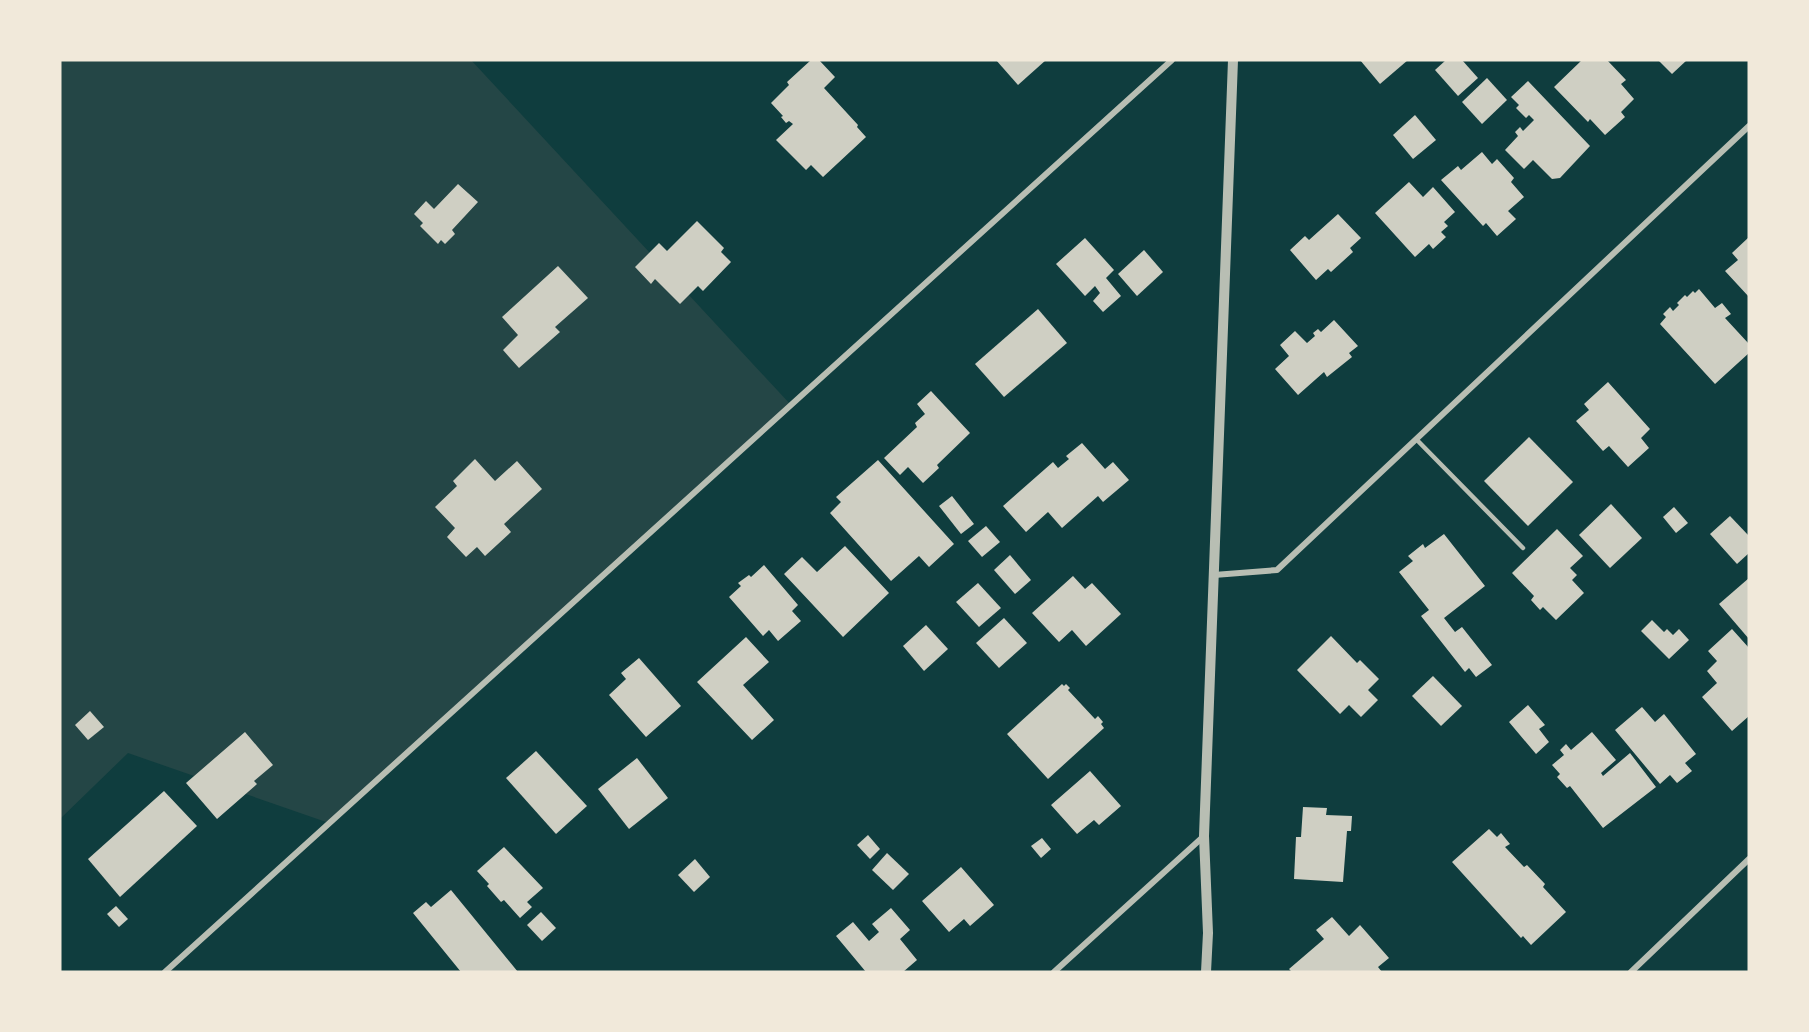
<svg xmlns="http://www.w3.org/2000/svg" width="1809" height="1032" font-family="'Golos Text',sans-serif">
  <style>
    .green { fill: #244646 }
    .building { fill: #cfcfc3 }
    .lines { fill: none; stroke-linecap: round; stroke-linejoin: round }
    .service { stroke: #b8beb3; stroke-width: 4.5 }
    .minor { stroke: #b8beb3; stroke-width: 6 }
    .tertiary { stroke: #b8beb3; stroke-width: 10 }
  </style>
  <rect width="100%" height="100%" fill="#0f3d3e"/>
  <path class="green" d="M60 60H471L791 405 329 823 128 753 60 819Z"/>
  <g class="building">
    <path d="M811 60H819L835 77 824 88 858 125 857 127 866 137 823 177 811 165 806 170 776 140 793 124 789 121 786 123 781 117 783 116 771 103 789 85 787 82Z"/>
    <path d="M996 60H1046L1018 85Z"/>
    <path d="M1360 60H1408L1380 84Z"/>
    <path d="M1446 60H1462L1478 78 1458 96 1435 70Z"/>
    <path d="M1582 60H1607L1626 80 1621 84 1634 99 1621 112 1625 117 1605 135 1590 119 1588 122 1554 87Z"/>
    <path d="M1658 60H1687L1672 74Z"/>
    <path d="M1487 78 1507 100 1482 124 1462 102Z"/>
    <path d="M1528 81 1590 146 1560 178 1552 179 1533 160 1524 169 1505 150 1518 136 1515 132 1520 127 1523 131 1534 120 1529 115 1526 118 1516 108 1519 105 1511 97Z"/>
    <path d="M1415 115 1436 140 1413 159 1393 135Z"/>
    <path d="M1482 152 1492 164 1497 159 1514 178 1511 182 1524 197 1508 211 1516 219 1497 236 1486 223 1483 226 1441 180 1458 166 1461 170Z"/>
    <path d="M1409 182 1423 197 1433 187 1455 212 1444 222 1448 226 1441 232 1446 237 1433 249 1429 244 1415 257 1375 213Z"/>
    <path d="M458 184 478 202 452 230 455 234 445 244 441 240 438 244 420 226 423 223 414 214 426 201 434 209Z"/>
    <path d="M1338 214 1361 238 1350 248 1353 252 1331 272 1328 269 1316 280 1290 250 1305 236 1309 240Z"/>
    <path d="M697 221 724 248 721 252 731 262 703 291 698 286 680 304 655 279 651 284 635 267 659 243 667 251Z"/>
    <path d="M1749 237V297L1725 271 1738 260 1732 253Z"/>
    <path d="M1085 238 1114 270 1106 278 1121 296 1103 312 1093 301 1100 293 1095 286 1085 296 1056 264Z"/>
    <path d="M1144 250 1163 272 1137 296 1118 274Z"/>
    <path d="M558 266 588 298 555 327 560 332 519 368 503 350 518 335 502 317Z"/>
    <path d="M1699 289 1715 308 1722 303 1731 314 1725 318 1749 344V353L1715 384 1660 324 1666 317 1663 314 1670 307 1673 311 1679 305 1677 303 1685 295 1687 297 1693 291 1695 293Z"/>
    <path d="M1038 309 1067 343 1004 397 975 364Z"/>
    <path d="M1334 320 1358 346 1349 353 1352 357 1327 377 1324 372 1298 395 1275 369 1289 356 1280 345 1295 331 1307 343 1315 336 1313 333 1318 329 1321 332Z"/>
    <path d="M1608 382 1650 429 1641 438 1649 448 1628 467 1609 446 1603 451 1576 421 1589 410 1584 404Z"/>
    <path d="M931 391 970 433 937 465 939 468 923 483 908 467 900 475 884 458 917 427 915 423 925 414 917 404Z"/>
    <path d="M1529 437 1573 482 1528 526 1484 481Z"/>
    <path d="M1082 443 1105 469 1113 462 1129 480 1103 502 1098 496 1062 528 1048 512 1026 532 1003 506 1053 462 1058 468 1069 459 1066 456Z"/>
    <path d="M475 459 495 481 517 461 542 489 504 524 511 532 485 556 477 547 466 557 447 537 455 528 435 507 457 486 453 481Z"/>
    <path d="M878 460 954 544 929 567 919 556 891 581 830 513 841 502 836 497Z"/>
    <path d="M952 496 974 524 961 534 939 506Z"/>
    <path d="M1611 504 1642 538 1610 568 1579 535Z"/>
    <path d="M1674 507 1688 523 1676 533 1663 517Z"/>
    <path d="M1730 516 1749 536V553L1737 564 1710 534Z"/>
    <path d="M986 526 1000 542 982 557 968 541Z"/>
    <path d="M1557 529 1583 556 1570 568 1577 575 1572 580 1584 593 1556 620 1543 607 1540 610 1531 600 1534 596 1512 573Z"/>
    <path d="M1444 534 1485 586 1444 618 1455 632 1462 627 1492 665 1476 677 1469 668 1465 672 1421 616 1429 610 1399 572 1413 561 1408 556 1423 544 1425 548Z"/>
    <path d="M845 546 889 593 843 637 784 574 802 557 817 572Z"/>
    <path d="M1010 555 1031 580 1015 594 994 570Z"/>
    <path d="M764 565 798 605 792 611 801 621 778 641 769 630 763 636 729 597 741 586 738 583 749 575 751 577Z"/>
    <path d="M1073 576 1085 589 1092 583 1121 614 1086 646 1072 630 1059 642 1032 613Z"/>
    <path d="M1749 578V639L1719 604Z"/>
    <path d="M978 583 1001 608 979 627 956 602Z"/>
    <path d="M1004 618 1027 643 999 668 976 643Z"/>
    <path d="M1652 620 1664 632 1667 629 1673 635 1679 629 1689 640 1669 659 1641 631Z"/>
    <path d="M926 625 948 649 924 671 903 646Z"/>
    <path d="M1732 629 1749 648V716L1732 731 1702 697 1717 683 1707 671 1717 661 1708 651Z"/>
    <path d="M1331 636 1357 663 1360 660 1379 679 1368 690 1378 700 1361 717 1349 705 1340 714 1297 670Z"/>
    <path d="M746 637 769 662 743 685 774 720 752 740 697 682Z"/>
    <path d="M639 658 681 706 646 737 609 695 626 679 621 673Z"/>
    <path d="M1433 676 1462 706 1441 726 1412 696Z"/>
    <path d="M1062 684 1064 686 1066 684 1070 688 1068 690 1095 719 1098 716 1103 722 1101 724 1104 728 1048 779 1007 734Z"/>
    <path d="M1528 705 1545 725 1539 729 1549 742 1536 754 1509 722Z"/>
    <path d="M1642 707 1655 722 1664 714 1696 754 1685 763 1692 771 1677 783 1670 775 1660 784 1615 730Z"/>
    <path d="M90 711 104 727 88 740 75 725Z"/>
    <path d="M245 732 273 765 254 781 257 784 217 819 186 783Z"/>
    <path d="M1592 732 1616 760 1601 773 1603 776 1630 753 1656 787 1603 828 1570 786 1567 788 1557 777 1560 774 1552 765 1564 755 1560 750 1566 744 1571 750Z"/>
    <path d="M536 751 587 806 556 834 506 778Z"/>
    <path d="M637 758 668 798 629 829 598 789Z"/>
    <path d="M1090 771 1121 806 1099 825 1094 820 1077 834 1051 805Z"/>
    <path d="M164 791 197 826 120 897 88 859Z"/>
    <path d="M1303 807 1327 808 1326 815 1352 816 1351 831H1347L1343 882 1294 879 1296 837H1301Z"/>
    <path d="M1489 829 1497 837 1501 833 1510 844 1505 847 1524 867 1527 865 1545 884 1543 887 1566 912 1531 945 1523 936 1521 938 1452 862Z"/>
    <path d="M868 835 880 849 870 859 857 845Z"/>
    <path d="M1042 838 1051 849 1041 858 1031 846Z"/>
    <path d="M504 847 543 888 527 902 532 907 520 918 504 900 501 902 487 886 489 884 477 871Z"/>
    <path d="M887 853 909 874 893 890 872 870Z"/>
    <path d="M695 859 710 877 694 892 678 875Z"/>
    <path d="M961 867 994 905 970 926 964 919 949 932 922 901Z"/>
    <path d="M451 890 518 972H461L413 913 426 902 431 907Z"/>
    <path d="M116 906 128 919 119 927 107 914Z"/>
    <path d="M891 908 910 930 900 939 917 960 903 972H866L836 936 853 922 869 941 879 932 872 924Z"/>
    <path d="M541 912 556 928 542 941 527 925Z"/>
    <path d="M1332 917 1349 936 1360 925 1389 958 1378 967 1382 972H1292L1289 969 1324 939 1316 930Z"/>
  </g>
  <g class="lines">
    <path class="service" d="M1416 439 1523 548"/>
    <g class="minor">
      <path d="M1214 575 1277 570 1749 126"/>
      <path d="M165 972 1172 60"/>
      <path d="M1054 972 1204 836"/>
      <path d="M1631 972 1749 859"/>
    </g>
    <path class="tertiary" d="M1206 972 1208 933 1204 836 1233 60"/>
  </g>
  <rect width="1809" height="1032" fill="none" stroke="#f1e9da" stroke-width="123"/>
</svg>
